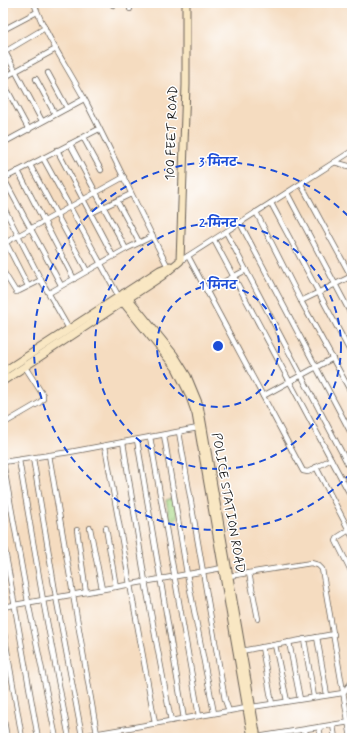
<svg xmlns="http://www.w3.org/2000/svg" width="355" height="741" font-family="Mynerve,'Playpen Sans Deva',sans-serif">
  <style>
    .park { fill: url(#park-crowns); stroke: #627a52 }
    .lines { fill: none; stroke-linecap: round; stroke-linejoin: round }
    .street-casing { stroke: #685f55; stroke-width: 6 }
    .secondary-casing { stroke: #685f55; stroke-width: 9 }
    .street { stroke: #fff; stroke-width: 4.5 }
    .secondary { stroke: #f9e7c3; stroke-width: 7 }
    .ring { fill: none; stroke: #1d4ed8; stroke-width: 2; stroke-dasharray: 7 5 }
    .labels { text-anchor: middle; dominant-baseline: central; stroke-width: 3; stroke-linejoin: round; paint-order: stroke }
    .street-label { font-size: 13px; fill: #1c1c1c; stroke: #fff }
    .centre { fill: #1d4ed8; stroke: #fff; stroke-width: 2 }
    .ring-label { font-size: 12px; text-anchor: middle; font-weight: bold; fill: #1d4ed8; stroke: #fff; stroke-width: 3; stroke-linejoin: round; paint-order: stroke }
  </style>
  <defs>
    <pattern id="park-crowns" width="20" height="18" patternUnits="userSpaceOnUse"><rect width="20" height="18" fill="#a8d987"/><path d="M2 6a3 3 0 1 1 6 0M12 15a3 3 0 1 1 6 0" fill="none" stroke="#90ba74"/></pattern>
  </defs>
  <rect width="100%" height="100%" fill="#fff"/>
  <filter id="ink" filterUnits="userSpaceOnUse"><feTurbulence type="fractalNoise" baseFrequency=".025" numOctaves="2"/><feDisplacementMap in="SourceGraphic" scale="8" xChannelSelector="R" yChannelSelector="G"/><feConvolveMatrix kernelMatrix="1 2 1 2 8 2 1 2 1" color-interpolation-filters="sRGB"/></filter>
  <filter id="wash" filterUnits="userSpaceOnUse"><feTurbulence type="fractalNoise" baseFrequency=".012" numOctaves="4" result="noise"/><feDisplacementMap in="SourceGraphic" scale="16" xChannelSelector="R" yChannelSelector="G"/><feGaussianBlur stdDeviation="0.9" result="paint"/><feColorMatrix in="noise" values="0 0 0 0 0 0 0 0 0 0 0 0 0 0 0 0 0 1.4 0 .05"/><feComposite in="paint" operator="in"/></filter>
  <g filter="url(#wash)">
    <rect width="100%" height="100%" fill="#f5dcc0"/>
    <path class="park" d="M175 498 178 518 170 522 166 500Z"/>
  </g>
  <g filter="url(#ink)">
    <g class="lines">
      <defs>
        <g id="street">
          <path d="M34 3C46 37 68 68 85 100 114 156 140 213 169 269"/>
          <path d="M96 4V3"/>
          <path d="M113 5 114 3"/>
          <path d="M130 9 131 3"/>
          <path d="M3 30 37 12"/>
          <path d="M3 48 42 121"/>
          <path d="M3 53 45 28"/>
          <path d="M48 73 67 108"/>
          <path d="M3 78 56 49"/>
          <path d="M36 79 55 114"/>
          <path d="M3 82 29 130"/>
          <path d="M83 137 101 170"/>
          <path d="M3 143 84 99"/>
          <path d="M70 144 126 249"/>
          <path d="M57 150 113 256"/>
          <path d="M43 158 119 297"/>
          <path d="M334 162 352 167"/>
          <path d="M30 165 87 271"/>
          <path d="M18 171 74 279"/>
          <path d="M3 179 99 129"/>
          <path d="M4 179 61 285"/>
          <path d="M301 184 352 278"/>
          <path d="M287 193 352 316"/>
          <path d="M117 201 139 242"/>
          <path d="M271 203 352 355"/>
          <path d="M3 206 41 280 69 329"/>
          <path d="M256 212 301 301 352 394"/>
          <path d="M91 213 131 194"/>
          <path d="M240 223 352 435"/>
          <path d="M226 232 352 472"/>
          <path d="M3 237 28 286"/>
          <path d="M3 244 124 177"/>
          <path d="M188 256 303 471 308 472 331 459 214 240"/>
          <path d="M180 261 352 151"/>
          <path d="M3 271 16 292 19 291 41 280"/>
          <path d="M207 291 246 270"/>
          <path d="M49 293 126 249 153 236"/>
          <path d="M301 301 352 276"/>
          <path d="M263 396 333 358"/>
          <path d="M3 424 39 403 43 399V395L25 367"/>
          <path d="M179 432 225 700 229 711"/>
          <path d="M164 435 187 574 214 713"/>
          <path d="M150 437 199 716"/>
          <path d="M137 440 184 719"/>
          <path d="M123 442 145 581 171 721"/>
          <path d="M105 446 155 723"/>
          <path d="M49 455 97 734"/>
          <path d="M33 458 56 597 82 736"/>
          <path d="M331 459 352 498"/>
          <path d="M19 460 43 600 69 738"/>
          <path d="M3 462 28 602 56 738"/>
          <path d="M3 462 70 452 198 428"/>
          <path d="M316 467 352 536"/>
          <path d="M90 528 102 589"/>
          <path d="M106 528 116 587"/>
          <path d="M77 530 86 592"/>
          <path d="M349 530 338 537 336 541 352 573"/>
          <path d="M3 539 38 738"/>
          <path d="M249 573 258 619"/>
          <path d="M229 576 311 563 318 565 322 569 351 738"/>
          <path d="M3 607 222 568"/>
          <path d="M3 627 22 738"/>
          <path d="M317 637 327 695"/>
          <path d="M304 639 314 697"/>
          <path d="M289 642 300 699"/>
          <path d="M275 645 287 701"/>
          <path d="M262 647 272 704"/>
          <path d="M241 651 334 634"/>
          <path d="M3 715 7 738"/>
          <path d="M333 725 335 738"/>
          <path d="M319 727 321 738"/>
          <path d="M305 730 306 738"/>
          <path d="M257 737 350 722"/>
          <path d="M70 738 252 707 343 693 352 682"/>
        </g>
        <g id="secondary">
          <path d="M124 293 174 355 187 376 199 405 257 738"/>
          <path d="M119 297 176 368 189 394 196 414 252 738"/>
          <path d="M3 372 160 270 170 266"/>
          <path d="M3 381 162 276 180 261 186 85V3"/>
        </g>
      </defs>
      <use href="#street" class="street-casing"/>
      <use href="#secondary" class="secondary-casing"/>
      <use href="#street" class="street"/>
      <use href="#secondary" class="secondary"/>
    </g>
  </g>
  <g class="ring">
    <circle cx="218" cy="346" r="61"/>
    <circle cx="218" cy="346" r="123"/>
    <path d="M351 473A184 184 0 1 1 351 219"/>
  </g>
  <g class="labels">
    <g class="street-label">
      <text transform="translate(172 133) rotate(-88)">100 FEET ROAD</text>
      <text transform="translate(228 503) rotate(80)">POLICE STATION ROAD</text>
    </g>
  </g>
  <circle cx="218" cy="346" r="6" class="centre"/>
  <g class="ring-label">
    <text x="218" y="166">3 मिनट</text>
    <text x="218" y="227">2 मिनट</text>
    <text x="218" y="289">1 मिनट</text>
  </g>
  <rect width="355" height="741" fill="none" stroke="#fff" stroke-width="16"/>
</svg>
